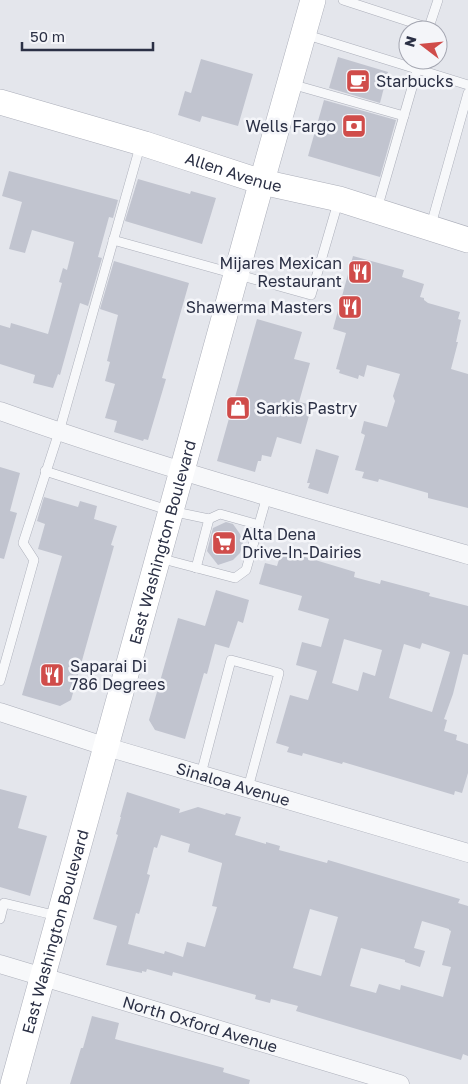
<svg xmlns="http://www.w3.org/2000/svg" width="468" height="1084" font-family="'Golos Text',sans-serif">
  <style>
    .building { fill: #c1c4cf; fill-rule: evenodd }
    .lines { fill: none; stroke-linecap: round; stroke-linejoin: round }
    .lane-casing { stroke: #acafba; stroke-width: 10 }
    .street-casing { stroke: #acafba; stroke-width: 19 }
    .secondary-casing { stroke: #acafba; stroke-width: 26 }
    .lane { stroke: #f7f8fa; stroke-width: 9 }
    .street { stroke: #f7f8fa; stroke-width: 18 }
    .secondary { stroke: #fff; stroke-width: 25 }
    .labels { text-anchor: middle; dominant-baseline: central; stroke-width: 5; stroke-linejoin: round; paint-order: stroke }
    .poi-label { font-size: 16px; fill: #2b3045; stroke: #f4f5f9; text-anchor: start }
    .street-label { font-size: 16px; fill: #2b3045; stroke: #f4f5f9 }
  </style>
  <rect width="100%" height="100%" fill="#e4e6ec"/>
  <g class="building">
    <path d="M338 57 388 72 380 103 329 88Z"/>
    <path d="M201 59 253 74 238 126 202 116 200 122 178 115 185 91 191 93Z"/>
    <path d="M324 100 396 120 380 177 308 156Z"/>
    <path d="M9 171 118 200 113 218 109 217 98 257 102 258 88 306 80 303 60 375 58 374 53 388 33 383 35 375 0 364V325L10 328 11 323 48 334 62 283 59 282 63 268 67 270 74 242 32 230 25 253 9 249 22 202 2 196Z"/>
    <path d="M138 179 190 194 191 191 216 198 202 244 125 221Z"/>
    <path d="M353 256 404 270 402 277 424 284 420 297 424 298V300L428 303 460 312 458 319 461 320 456 342H458L451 369 468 374V508L428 498V493L379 479 378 482 362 478 364 472 355 470 365 435 361 433 364 421 387 427 395 401 393 396 400 374 367 365 364 377 359 375 358 379 339 373 340 370 336 369 346 333 333 329Z"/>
    <path d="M114 261 189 283 162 378 166 379 148 440 144 439 143 441 114 432 117 421 105 418 115 384 105 381 110 362 107 361 118 315 100 309Z"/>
    <path d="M257 319 302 332 294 359 310 363 299 402 312 405 301 444 277 437 271 457 262 455 261 461H258L255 472 217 461Z"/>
    <path d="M316 449 339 456 328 494 308 488 310 483H307Z"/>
    <path d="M0 467 20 473 10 511 17 513 4 559 0 558Z"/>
    <path d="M44 497 78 507 80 501 97 506 94 519 117 526 111 545 114 546 71 700 60 706 22 695 62 556 38 549 45 524 37 521Z"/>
    <path d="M226 522 233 524 240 534 243 543 240 553 233 560 218 565 207 551 213 528Z"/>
    <path d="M282 550 355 572 354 577 380 584 381 580 430 593 429 596 468 606V655L463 654 453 694 444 719 447 720 444 731 457 735 456 740 468 744V773L462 793 455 791 454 795 343 762 342 764 303 753 302 756 287 752 289 747 276 743 290 695 308 700 317 671 296 665 302 642 321 647 329 619 298 610 302 596 259 584 265 563 277 566ZM344 639 382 650 375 676 363 672 358 691 332 683ZM422 643 450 652 432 712 389 698 404 644 420 649Z"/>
    <path d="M216 590 249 600 243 623 238 621 229 648 215 644 207 674 204 673 185 739 155 730 149 720 178 618 205 626Z"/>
    <path d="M0 789 27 796 18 828 47 836 30 896 0 887Z"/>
    <path d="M127 792 180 809 179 813 198 807 225 815 226 813 241 817 235 835 266 844V842L280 846 279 850 327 863 328 860 460 899 458 903 468 906V1056L463 1054 461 1060 296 1011 298 1006 271 999 270 1003 255 999 256 995 173 972 172 976 147 969 146 972 142 971V973L106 965 117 926 93 919 118 835 116 834 121 817H120ZM161 835 190 844 188 852 222 863V864L212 906 217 907 205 947 187 942 183 957 165 951 164 954 128 944 136 913 139 914 150 875 147 874 154 847 157 848ZM310 909 338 917 321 976 293 968ZM422 921 449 929V930L451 931 442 965 451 967 443 997 401 985 400 990 379 984 376 993 350 986 361 948 405 960V962L420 967 425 951 414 948Z"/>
    <path d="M92 1016 119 1023 115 1039 224 1068 223 1072 250 1080 249 1084H70L81 1048H83Z"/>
  </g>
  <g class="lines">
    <defs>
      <g id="lane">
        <path d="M343 0 429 28"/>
        <path d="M428 30 438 0"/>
        <path d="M304 34 468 85"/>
        <path d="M291 84 404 116"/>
        <path d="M377 209 420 60"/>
        <path d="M431 225 468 93"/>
        <path d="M113 240 311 295 339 199"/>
        <path d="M45 471 171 511 209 519 220 514 259 525"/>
        <path d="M159 558 235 578 246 570 267 496"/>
        <path d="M196 568 209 519"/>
        <path d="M0 681 34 560 23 543 59 432 141 143"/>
        <path d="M201 774 231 660 279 673 248 788"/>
        <path d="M0 919 4 903 58 916"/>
      </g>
      <g id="street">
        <path d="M0 411C154 466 311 509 468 555"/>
        <path id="s1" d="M0 712 107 747 468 853"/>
        <path id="s2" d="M0 964 400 1084"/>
      </g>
      <g id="secondary">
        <path id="s3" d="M0 102 145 144 262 182 339 199 468 240"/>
        <path id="s4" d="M13 1084 253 213 313 0"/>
      </g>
    </defs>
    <use href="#lane" class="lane-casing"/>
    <use href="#street" class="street-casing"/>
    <use href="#secondary" class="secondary-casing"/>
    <use href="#lane" class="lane"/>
    <use href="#street" class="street"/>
    <use href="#secondary" class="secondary"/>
  </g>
  <defs>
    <symbol id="cafe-square" viewBox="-11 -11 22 22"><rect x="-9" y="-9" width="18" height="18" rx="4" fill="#d04c4a" stroke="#f4f5f9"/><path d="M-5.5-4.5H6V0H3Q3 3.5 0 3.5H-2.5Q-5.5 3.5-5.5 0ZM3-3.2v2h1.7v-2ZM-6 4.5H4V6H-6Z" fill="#fff"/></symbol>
    <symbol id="bank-square" viewBox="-11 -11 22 22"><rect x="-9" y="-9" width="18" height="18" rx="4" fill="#d04c4a" stroke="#f4f5f9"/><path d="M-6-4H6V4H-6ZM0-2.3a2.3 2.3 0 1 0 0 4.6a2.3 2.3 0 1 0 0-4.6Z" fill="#fff"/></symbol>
    <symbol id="restaurant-square" viewBox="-11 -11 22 22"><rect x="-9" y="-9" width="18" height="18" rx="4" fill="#d04c4a" stroke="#f4f5f9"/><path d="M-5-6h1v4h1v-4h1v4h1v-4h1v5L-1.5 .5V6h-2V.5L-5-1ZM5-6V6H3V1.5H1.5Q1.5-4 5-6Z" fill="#fff"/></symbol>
    <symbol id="shop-square" viewBox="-11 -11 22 22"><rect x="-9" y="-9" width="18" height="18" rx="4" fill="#d04c4a" stroke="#f4f5f9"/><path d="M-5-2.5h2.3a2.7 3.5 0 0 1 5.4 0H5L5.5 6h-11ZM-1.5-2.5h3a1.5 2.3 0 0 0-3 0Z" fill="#fff"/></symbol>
    <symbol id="supermarket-square" viewBox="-11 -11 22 22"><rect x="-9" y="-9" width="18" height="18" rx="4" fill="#d04c4a" stroke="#f4f5f9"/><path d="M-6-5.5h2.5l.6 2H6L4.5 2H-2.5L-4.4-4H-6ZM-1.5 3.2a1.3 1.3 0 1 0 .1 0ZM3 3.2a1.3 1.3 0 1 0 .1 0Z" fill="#fff"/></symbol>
  </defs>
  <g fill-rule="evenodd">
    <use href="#cafe-square" x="344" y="67" width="28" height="28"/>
    <use href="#bank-square" x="340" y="112" width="28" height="28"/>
    <use href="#restaurant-square" x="346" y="258" width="28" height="28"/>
    <use href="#restaurant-square" x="336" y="293" width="28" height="28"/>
    <use href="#shop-square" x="224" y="394" width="28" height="28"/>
    <use href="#supermarket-square" x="210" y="529" width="28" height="28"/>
    <use href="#restaurant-square" x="38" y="661" width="28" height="28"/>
  </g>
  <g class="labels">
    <g class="poi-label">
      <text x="376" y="81">Starbucks</text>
      <text x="336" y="126" text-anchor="end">Wells Fargo</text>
      <text x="342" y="263" text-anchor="end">Mijares Mexican<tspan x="342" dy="18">Restaurant</tspan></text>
      <text x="332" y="307" text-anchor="end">Shawerma Masters</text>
      <text x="256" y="408">Sarkis Pastry</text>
      <text x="242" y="534">Alta Dena<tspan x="242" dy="18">Drive-In-Dairies</tspan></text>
      <text x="70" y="666">Saparai Di<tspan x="70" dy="18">786 Degrees</tspan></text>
    </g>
    <g class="street-label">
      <text stroke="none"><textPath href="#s3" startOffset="244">Allen Avenue</textPath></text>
      <text stroke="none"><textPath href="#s4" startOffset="562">East Washington Boulevard</textPath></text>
      <text stroke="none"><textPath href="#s1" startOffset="244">Sinaloa Avenue</textPath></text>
      <text stroke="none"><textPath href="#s4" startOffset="158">East Washington Boulevard</textPath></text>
      <text stroke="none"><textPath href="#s2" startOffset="209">North Oxford Avenue</textPath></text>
    </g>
  </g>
  <g transform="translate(423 45) rotate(286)"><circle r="24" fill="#f4f5f9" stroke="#a4a6b1"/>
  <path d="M0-4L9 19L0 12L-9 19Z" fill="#d04c4a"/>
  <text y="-8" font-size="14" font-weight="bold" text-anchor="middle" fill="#2b3045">N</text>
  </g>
  <path d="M22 42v8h131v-8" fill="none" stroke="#2b3045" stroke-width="2.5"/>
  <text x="30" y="42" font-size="15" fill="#2b3045" stroke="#f4f5f9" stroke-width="4" paint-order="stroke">50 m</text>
</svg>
